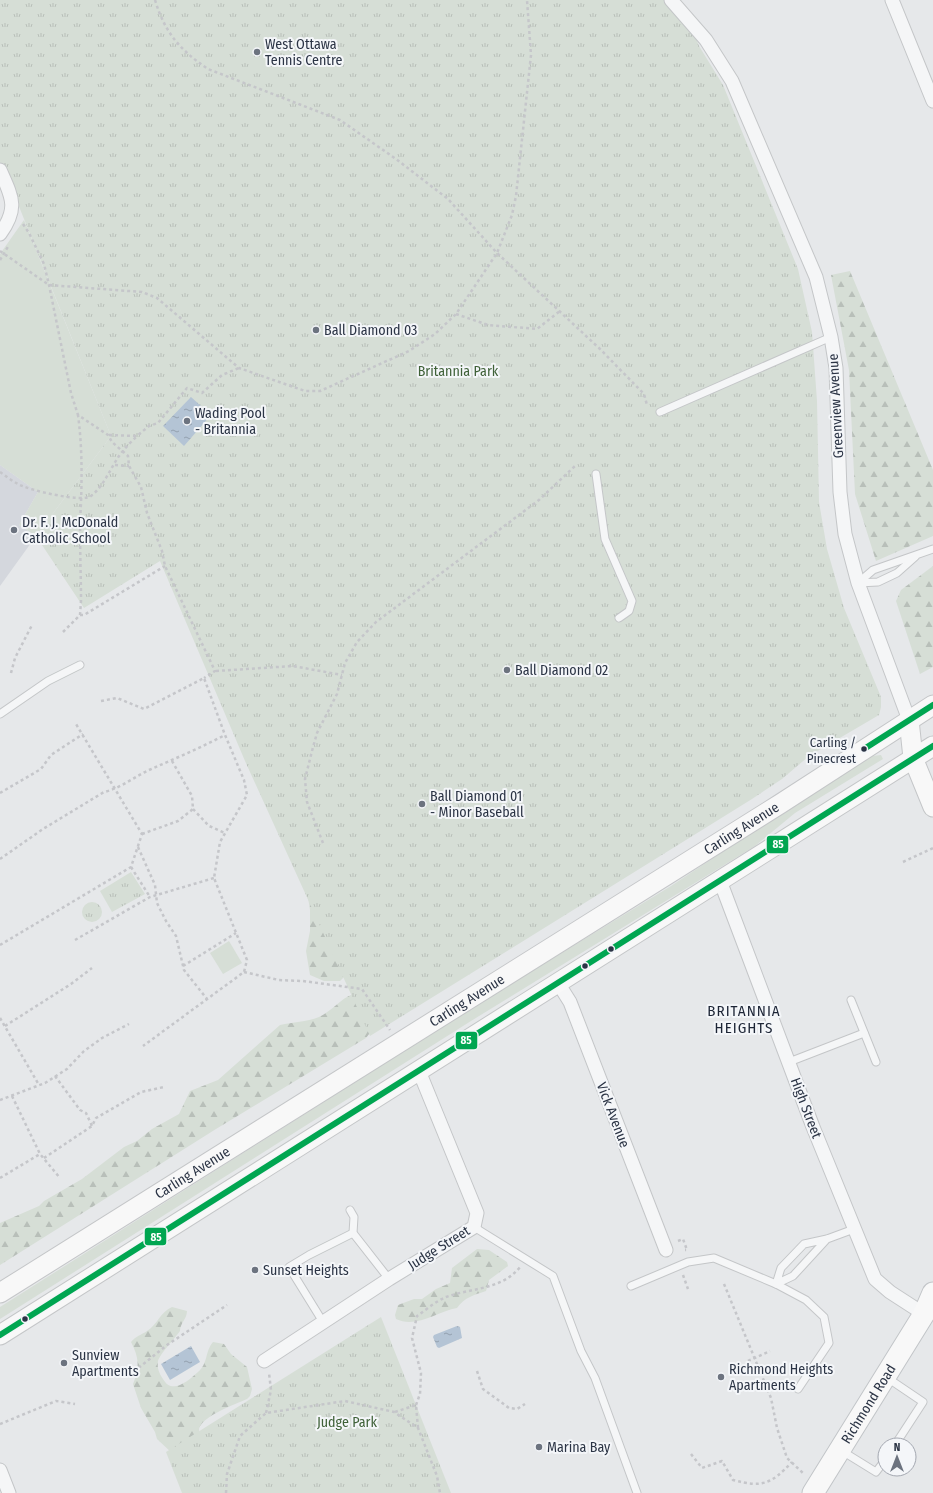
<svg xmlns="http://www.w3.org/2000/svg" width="933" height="1493" font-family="'Fira Sans Condensed',sans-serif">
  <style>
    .built { fill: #d4d7dd }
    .green { fill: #d6ded6 }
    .forest { fill: url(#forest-firs) }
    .park { fill: url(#park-tufts) }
    .water { fill: url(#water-ripples) }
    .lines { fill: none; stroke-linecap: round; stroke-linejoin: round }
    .service-casing { stroke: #c4c6c8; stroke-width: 9 }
    .minor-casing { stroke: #c4c6c8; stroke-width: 15 }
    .secondary-casing { stroke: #c4c6c8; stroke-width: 21 }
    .primary-casing { stroke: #c2c5c8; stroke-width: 23 }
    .path { stroke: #c5c6ca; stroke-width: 2.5; stroke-dasharray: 3 3; stroke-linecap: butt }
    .service { stroke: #f5f6f7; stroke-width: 7 }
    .minor { stroke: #f5f6f7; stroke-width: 13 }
    .secondary { stroke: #f8f8f8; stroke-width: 19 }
    .primary { stroke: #f8f8f8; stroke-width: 21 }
    .bus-1-casing { stroke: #f4f6f9; stroke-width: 9 }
    .bus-1 { stroke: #00a651; stroke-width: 6 }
    .poi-dot { fill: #6c737f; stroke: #f4f6f9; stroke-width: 1.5 }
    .bus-dot { fill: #2b3445; stroke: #f4f6f9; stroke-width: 1.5 }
    .labels { text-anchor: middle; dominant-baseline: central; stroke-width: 4; stroke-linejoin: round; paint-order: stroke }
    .bus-label { font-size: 13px; fill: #2b3445; stroke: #f4f6f9; text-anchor: end }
    .poi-label { font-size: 14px; fill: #2b3445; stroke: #f4f6f9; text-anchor: start }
    .park-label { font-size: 14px; fill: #3f6138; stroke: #f4f6f9 }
    .street-label { font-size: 14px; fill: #2b3445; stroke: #f4f6f9 }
    .neighbourhood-label { font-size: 15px; letter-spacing: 1px; fill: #1d2536; stroke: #f4f6f9 }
    .line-badge { stroke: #f4f6f9; stroke-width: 1.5 }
    .badge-label { font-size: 11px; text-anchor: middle; font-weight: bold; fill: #fff }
  </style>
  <defs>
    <pattern id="forest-firs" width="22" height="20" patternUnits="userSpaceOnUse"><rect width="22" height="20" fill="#d6ded6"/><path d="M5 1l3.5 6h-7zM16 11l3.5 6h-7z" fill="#b8bfb9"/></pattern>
    <pattern id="park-tufts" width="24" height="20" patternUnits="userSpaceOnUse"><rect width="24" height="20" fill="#d6ded6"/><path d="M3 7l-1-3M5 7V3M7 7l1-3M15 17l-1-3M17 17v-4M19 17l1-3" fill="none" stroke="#b8bfb9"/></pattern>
    <pattern id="water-ripples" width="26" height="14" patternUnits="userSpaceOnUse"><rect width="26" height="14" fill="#b4c4d5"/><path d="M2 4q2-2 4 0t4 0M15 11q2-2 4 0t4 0" fill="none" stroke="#93a0af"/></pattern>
  </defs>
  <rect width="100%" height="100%" fill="#e6e8ea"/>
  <path class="built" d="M0 465 38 492 19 525 36 536 0 586Z"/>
  <g class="green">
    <path d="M24 220 111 436 36 536 19 525 38 492 0 465V254Z"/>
    <path d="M881 755 883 759 795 813 755 846 471 1021 0 1319V1307L480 1003 671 886 851 767 872 756Z"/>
    <path d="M229 941 242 963 223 974 210 953Z"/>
  </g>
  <g class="forest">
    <path d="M850 271 933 470V536L876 561 855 494 849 370 831 275Z"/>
    <path d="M933 566V667L920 674 896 601 901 590Z"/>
    <path d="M307 891 346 975 340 981H324L310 975 306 951 310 931V910Z"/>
    <path d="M353 994 376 1025 366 1038 216 1129 0 1265V1223L39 1206 44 1201 82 1179 124 1147 137 1141 152 1129 179 1114 190 1091 218 1080 280 1025C293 1022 306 1022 319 1017 332 1011 340 999 353 994Z"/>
    <path d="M477 1249 489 1250 507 1262 508 1266 489 1280 486 1291C474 1295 465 1297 457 1308 438 1311 416 1329 396 1319L395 1315 398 1305 414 1299H422L436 1289 450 1283 452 1268Z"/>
    <path d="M172 1307 187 1311C187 1319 180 1323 180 1331 175 1338 160 1354 158 1361 157 1368 159 1373 163 1379 172 1395 188 1381 198 1372 208 1364 205 1351 213 1342L224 1344 231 1354 247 1367 252 1389 250 1396 247 1399C236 1404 202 1416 199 1429 199 1432 201 1435 202 1437L173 1454 157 1439 155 1432 141 1408 133 1384C140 1368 139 1357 131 1342 136 1336 141 1335 147 1331 158 1324 160 1312 172 1307Z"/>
  </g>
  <g class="park">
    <path d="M0 0H681L699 46 723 85 798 269 812 332 817 401 819 502 827 549 844 608 881 697V707L879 715 809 756 782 779 752 799 370 1036 245 761 160 561 84 608 36 536 111 436 20 209 0 164Z"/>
    <path d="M131 872 145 894 112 912 100 891Z"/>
    <circle cx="92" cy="912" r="10"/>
    <path d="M381 1317 451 1493H182L166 1452Z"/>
  </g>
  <g class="water">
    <path d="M191 397 211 415 184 446 163 426Z"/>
    <path d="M457 1326 460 1327 462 1338 439 1348 437 1347 433 1337 434 1335Z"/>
    <path d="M191 1346 200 1362 170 1380 161 1364Z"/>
  </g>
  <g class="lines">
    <defs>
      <g id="service">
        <path d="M660 412 831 337"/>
        <path d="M596 474 605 539 632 601 629 611 619 618"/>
        <path d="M858 583 873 570 933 549"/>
        <path d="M858 583 878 582 897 573 915 557"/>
        <path d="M0 714 48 681 80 665"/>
        <path d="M851 1000 876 1062"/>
        <path d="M789 1062 864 1033"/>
        <path d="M350 1210 354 1217 353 1233 389 1279"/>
        <path d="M474 1227 553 1276 581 1351 595 1378 637 1493"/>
        <path d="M827 1239 793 1276 776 1284 781 1268 804 1244 827 1239 854 1229"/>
        <path d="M631 1286 688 1262 714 1258 776 1284 806 1300 824 1317 829 1343 798 1389"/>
        <path d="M323 1322 289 1267 309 1255 353 1233"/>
        <path d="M886 1377 923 1402 895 1445"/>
        <path d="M842 1451 876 1472 885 1460"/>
      </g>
      <g id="minor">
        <path d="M671 0 706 40 732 81 816 277 831 337 836 368 840 492 845 534 858 583 909 720"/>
        <path d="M892 0 933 101"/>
        <path d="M0 170C12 197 19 208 0 234"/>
        <path d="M719 878 813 1127 875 1279 890 1292 924 1314"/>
        <path d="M558 983 570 1002 666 1250"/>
        <path d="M264 1361 389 1279 474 1227 477 1213 419 1071"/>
        <path d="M0 1470 9 1493"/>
      </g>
      <g id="secondary">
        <path d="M909 720 913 758 933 807"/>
        <path id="s1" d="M0 1293 780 804 933 705"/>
        <path d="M0 1335C311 1138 621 940 933 746"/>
      </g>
      <g id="primary">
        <path id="s2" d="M813 1493 924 1314 933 1293"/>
      </g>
    </defs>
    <use href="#service" class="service-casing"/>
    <use href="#minor" class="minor-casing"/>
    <use href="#secondary" class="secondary-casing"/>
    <use href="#primary" class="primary-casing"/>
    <g class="path">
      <path d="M155 0C165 33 180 50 208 69L340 120 396 159 448 199 497 253 600 349 644 394 647 405"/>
      <path d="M23 224 29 233 44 264 49 285 71 393 78 415 108 435 112 442 128 456 129 466 141 487 147 513 162 551 165 566 215 671 204 678"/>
      <path d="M0 251 49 285 142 292 157 298 239 368 305 391H320L409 351 435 334 456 314 497 253 512 215 516 196 531 55 527 0"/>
      <path d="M0 260 9 245"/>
      <path d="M456 314 488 325 537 329 560 311"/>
      <path d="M109 435 137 436 149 426 158 423 187 388 202 393 222 375 239 368"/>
      <path d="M115 465 129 466"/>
      <path d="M0 472C6 476 12 481 18 484 28 490 83 503 91 496 104 486 110 469 119 456 124 449 131 442 137 436"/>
      <path d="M80 615H84L165 566"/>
      <path d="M63 632 80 615 81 601C81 568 79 535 81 503 82 473 82 445 78 415"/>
      <path d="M216 671 293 666 342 675"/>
      <path d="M11 673 15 658 32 625"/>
      <path d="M101 701 117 698 144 709 204 678 225 735 244 780 247 795 220 842 214 878 247 960 244 972 143 1046"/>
      <path d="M0 793 41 769 51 755 83 734"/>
      <path d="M193 809 209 826 225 833"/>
      <path d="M142 834 178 821 193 809 192 796 172 761"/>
      <path d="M323 843 307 802 305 779 312 751 317 733 337 694 345 663 357 642 376 622 539 500 576 465"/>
      <path d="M138 847 155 885 157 903 166 921 176 936 184 970 207 999"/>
      <path d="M0 859 43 829 104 792C121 788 134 777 149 770 174 759 200 748 225 735"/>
      <path d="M903 862 933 848"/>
      <path d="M131 867 150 897"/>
      <path d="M75 940 150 897 214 878"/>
      <path d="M0 945 131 867 142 834 76 724"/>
      <path d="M183 966 236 933"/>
      <path d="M244 972 279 980 303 981 362 989 390 1030"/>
      <path d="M0 1018 39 1085"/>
      <path d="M5 1026 71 984 92 968"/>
      <path d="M55 1076 80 1110 86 1113 92 1126"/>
      <path d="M12 1096 40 1154 60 1178"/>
      <path d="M0 1100 45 1083 67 1069 84 1051 102 1038 129 1024"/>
      <path d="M44 1158 92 1126 96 1118 141 1092 164 1087"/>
      <path d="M0 1178 40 1154"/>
      <path d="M678 1241 683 1239 687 1250H685"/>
      <path d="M683 1275 688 1289"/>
      <path d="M724 1284 771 1398 777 1428 787 1458 804 1474"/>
      <path d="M748 1361 770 1351"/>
      <path d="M477 1371 483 1389 509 1408 517 1409 525 1404"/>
      <path d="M123 1372 131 1374 167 1345 227 1305"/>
      <path d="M416 1405 420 1394 421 1373 412 1338 417 1316C426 1310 436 1301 446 1297 470 1288 502 1290 520 1267"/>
      <path d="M395 1412 416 1405 418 1428"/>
      <path d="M266 1413 271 1390 269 1373"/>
      <path d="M0 1424 56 1401 75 1404"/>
      <path d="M691 1454 702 1468 722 1461 733 1480C763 1488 771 1484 792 1462"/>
      <path d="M226 1493 227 1474 240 1436 266 1413 345 1401 394 1412 418 1428 437 1476 440 1493"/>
    </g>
    <use href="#service" class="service"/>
    <use href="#minor" class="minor"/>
    <use href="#secondary" class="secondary"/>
    <use href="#primary" class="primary"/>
    <defs>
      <g id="bus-1">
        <path d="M864 749 933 705"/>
        <path d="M0 1335 933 746"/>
      </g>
    </defs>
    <use href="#bus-1" class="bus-1-casing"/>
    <use href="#bus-1" class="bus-1"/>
  </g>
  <g class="poi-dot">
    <circle cx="257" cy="52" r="4"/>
    <circle cx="316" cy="330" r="4"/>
    <circle cx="187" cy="421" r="4"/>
    <circle cx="14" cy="530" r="4"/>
    <circle cx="507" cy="670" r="4"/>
    <circle cx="422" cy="804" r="4"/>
    <circle cx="255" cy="1270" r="4"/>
    <circle cx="64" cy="1363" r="4"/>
    <circle cx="721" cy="1377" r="4"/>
    <circle cx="539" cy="1447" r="4"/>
  </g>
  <g class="bus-dot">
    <circle cx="864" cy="749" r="3.5"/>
    <circle cx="611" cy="949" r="3.5"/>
    <circle cx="585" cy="966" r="3.5"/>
    <circle cx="25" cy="1319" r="3.5"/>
  </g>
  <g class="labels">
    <g class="bus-label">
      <text x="856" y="742">Carling /<tspan x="856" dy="16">Pinecrest</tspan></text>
    </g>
    <g class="poi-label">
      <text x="265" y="44">West Ottawa<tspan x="265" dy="16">Tennis Centre</tspan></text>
      <text x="324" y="330">Ball Diamond 03</text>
      <text x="195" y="413">Wading Pool<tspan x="195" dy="16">- Britannia</tspan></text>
      <text x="22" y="522">Dr. F. J. McDonald<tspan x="22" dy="16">Catholic School</tspan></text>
      <text x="515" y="670">Ball Diamond 02</text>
      <text x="430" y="796">Ball Diamond 01<tspan x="430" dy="16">- Minor Baseball</tspan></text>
      <text x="263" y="1270">Sunset Heights</text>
      <text x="72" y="1355">Sunview<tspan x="72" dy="16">Apartments</tspan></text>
      <text x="729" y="1369">Richmond Heights<tspan x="729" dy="16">Apartments</tspan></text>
      <text x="547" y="1447">Marina Bay</text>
    </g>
    <g class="park-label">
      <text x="458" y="371">Britannia Park</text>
      <text x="347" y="1422">Judge Park</text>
    </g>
    <g class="street-label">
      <text transform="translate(836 406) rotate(-93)">Greenview Avenue</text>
      <text stroke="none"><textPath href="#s1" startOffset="875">Carling Avenue</textPath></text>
      <text stroke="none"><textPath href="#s1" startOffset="551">Carling Avenue</textPath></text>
      <text transform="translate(806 1108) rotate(69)">High Street</text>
      <text transform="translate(613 1115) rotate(69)">Vick Avenue</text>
      <text stroke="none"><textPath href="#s1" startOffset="227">Carling Avenue</textPath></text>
      <text transform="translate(439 1248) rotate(-32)">Judge Street</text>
      <text stroke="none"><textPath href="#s2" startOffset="105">Richmond Road</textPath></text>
    </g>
    <g class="neighbourhood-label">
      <text x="744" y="1011">BRITANNIA<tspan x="744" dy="17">HEIGHTS</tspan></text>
    </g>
  </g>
  <g class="line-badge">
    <rect x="766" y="835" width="23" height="19" rx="4" fill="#00a651"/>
    <rect x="455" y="1031" width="23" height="19" rx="4" fill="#00a651"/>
    <rect x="144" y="1227" width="23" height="19" rx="4" fill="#00a651"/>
  </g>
  <g class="badge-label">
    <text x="778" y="848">85</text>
    <text x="466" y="1044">85</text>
    <text x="156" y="1241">85</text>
  </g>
  <g transform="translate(897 1457)"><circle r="19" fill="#f4f6f9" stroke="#a4a8b1"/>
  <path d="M0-3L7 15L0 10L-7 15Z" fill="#6c737f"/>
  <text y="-6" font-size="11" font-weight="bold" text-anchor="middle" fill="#2b3445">N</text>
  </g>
</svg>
